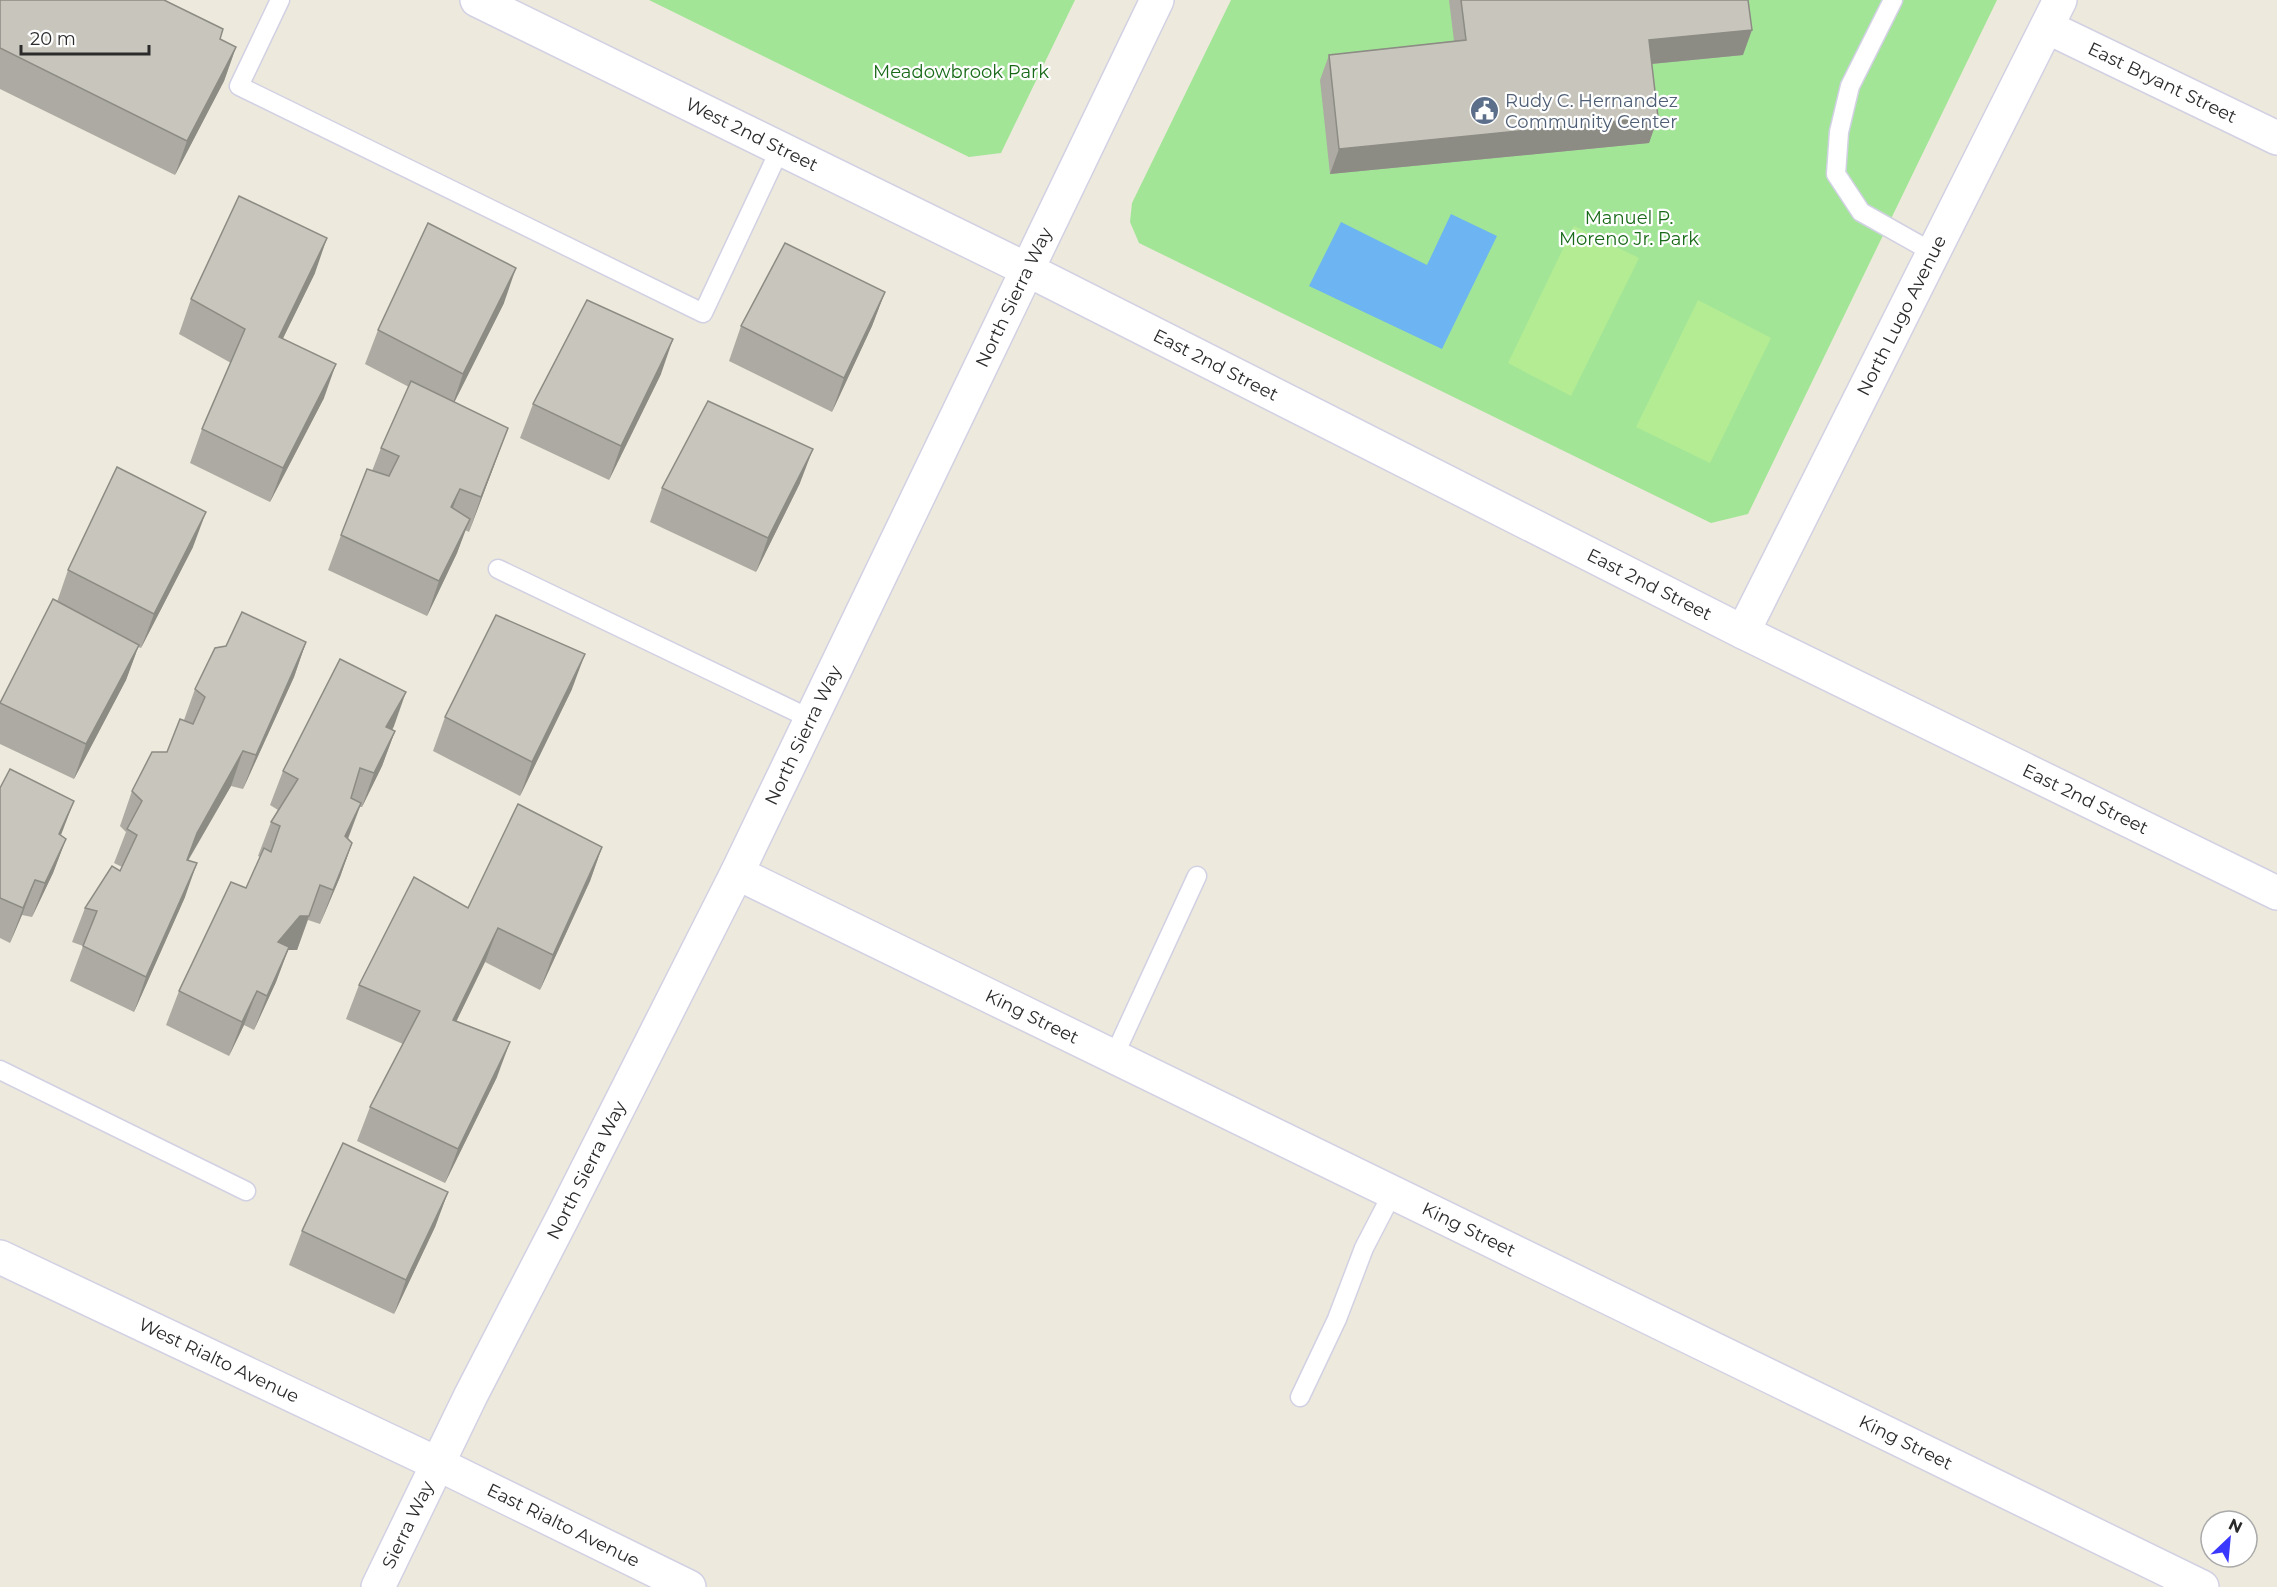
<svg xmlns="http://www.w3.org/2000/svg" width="2277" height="1587" font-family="Montserrat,sans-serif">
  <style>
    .green { fill: #a2e597 }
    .pitch { fill: #b4ec93 }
    .water { fill: #6cb4f2 }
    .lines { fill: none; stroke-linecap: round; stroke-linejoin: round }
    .lane-casing { stroke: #d2d1e4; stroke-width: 21 }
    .street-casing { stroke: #d2d1e4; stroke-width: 36 }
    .secondary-casing { stroke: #d2d1e4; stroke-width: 36 }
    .lane { stroke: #fff; stroke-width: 18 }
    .street { stroke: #fff; stroke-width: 33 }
    .secondary { stroke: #fff; stroke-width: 33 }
    .wall { fill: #acaaa2 }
    .shaded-wall { fill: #8c8b84 }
    .building { fill: #c8c6bc; stroke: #8c8b84; stroke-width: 1.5 }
    .labels { text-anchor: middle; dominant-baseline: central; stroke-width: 4.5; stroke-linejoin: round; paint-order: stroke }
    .park-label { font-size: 18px; fill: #196a18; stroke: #fff }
    .street-label { font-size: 18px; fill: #2b2b2b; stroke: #fff }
    .service-label { font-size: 18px; fill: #4e5e75; stroke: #fff; text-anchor: start }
  </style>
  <rect width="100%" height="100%" fill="#ede9dc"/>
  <g class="green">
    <path d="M649 0H1075L1001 153 969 157Z"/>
    <path d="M1231 0H1997L1748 514 1711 523 1139 243 1130 222 1132 203Z"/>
  </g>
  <g class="pitch">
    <path d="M1574 226 1639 258 1571 396 1508 363Z"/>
    <path d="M1698 300 1771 338 1710 463 1636 427Z"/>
  </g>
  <path class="water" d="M1451 214 1497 236 1442 349 1309 286 1341 222 1427 265Z"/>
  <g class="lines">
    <defs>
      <g id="lane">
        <path d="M280 0 239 86 703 313 780 149"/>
        <path d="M1893 0 1850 86 1839 132 1836 174 1861 212 1934 253"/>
        <path d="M498 569 811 719"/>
        <path d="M1114 1056 1197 876"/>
        <path d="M0 1070 246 1191"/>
        <path d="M1300 1397 1337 1319 1364 1248 1393 1192"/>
      </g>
      <g id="street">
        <path id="s1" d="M2047 27 2277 138"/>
        <path id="s2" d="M1743 632 2060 0"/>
        <path id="s3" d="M737 873 2202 1587"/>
      </g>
      <g id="secondary">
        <path id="s4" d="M477 0 1026 269 1743 632 2277 893"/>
        <path id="s5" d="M0 1257 438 1464 689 1587"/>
        <path id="s6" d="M378 1587 471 1395 563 1217 737 873 1157 0"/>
      </g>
    </defs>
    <use href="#lane" class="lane-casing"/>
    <use href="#street" class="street-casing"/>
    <use href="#secondary" class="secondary-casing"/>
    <use href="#lane" class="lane"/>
    <use href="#street" class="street"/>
    <use href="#secondary" class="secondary"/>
  </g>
  <g class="wall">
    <path d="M0 0 220 39 236 47 224 81 175 175 0 89Z"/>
    <path d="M1449 0H1748L1743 55 1652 64 1658 117 1649 143 1330 174 1320 80 1329 55 1454 41Z"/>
    <path d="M315 273 283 338 324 398 270 502 190 463 202 429 231 363 179 334 191 299Z"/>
    <path d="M885 292 872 326 832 412 729 361 741 326Z"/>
    <path d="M504 303 454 402 495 463 469 532 465 530 457 553 427 616 328 570 341 535 372 471 381 448 409 387 365 364 378 330Z"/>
    <path d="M661 374 609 480 520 438 533 404Z"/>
    <path d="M800 483 756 572 650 522 662 488Z"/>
    <path d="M193 547 141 648 138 647 126 680 74 779 0 744V702L57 602 68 570Z"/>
    <path d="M306 642 294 677 243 789 231 786 188 861 185 897 134 1012 70 981 83 946 72 942 85 908 120 871 122 867 114 863 126 832 120 826 132 791 167 752 184 720 195 689Z"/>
    <path d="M572 689 520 796 433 751 445 717Z"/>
    <path d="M394 726 392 730 395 731 382 766 362 807H360L348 839 352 843 340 877 320 924 308 920 297 950H288L276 982 254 1030 244 1025 229 1056 166 1025 179 991 246 888 260 857 258 856 271 822 278 810 270 805 283 771Z"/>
    <path d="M0 788 66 839 53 873 32 917 22 915 10 943 0 938Z"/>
    <path d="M602 847 590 881 540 990 485 962 456 1022 497 1077 445 1183 357 1141 370 1107 403 1044 346 1019 359 985Z"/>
    <path d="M448 1192 435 1227 394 1314 289 1265 302 1231Z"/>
  </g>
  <g class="shaded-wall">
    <path d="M1752 30 1743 55 1640 65 1649 40Z"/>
    <path d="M236 47 224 81 175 175 187 141Z"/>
    <path d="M1658 117 1649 143 1330 174 1339 149Z"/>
    <path d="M327 238 315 273 267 371 279 337Z"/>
    <path d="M516 268 504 303 451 409 463 374Z"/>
    <path d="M885 292 872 326 832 412 844 378Z"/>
    <path d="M673 339 661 374 609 480 621 446Z"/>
    <path d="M336 364 324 398 270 502 283 468Z"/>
    <path d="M508 428 495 463 469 532 481 497Z"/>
    <path d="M813 449 800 483 756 572 768 538Z"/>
    <path d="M460 489 447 523 451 507Z"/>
    <path d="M206 512 193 547 141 648 154 614Z"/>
    <path d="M470 519 457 553 427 616 439 581Z"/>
    <path d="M306 642 294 677 243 789 256 755Z"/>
    <path d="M139 645 126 680 74 779 86 744Z"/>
    <path d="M585 654 572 689 520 796 532 762Z"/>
    <path d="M406 692 394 726 374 762 386 727Z"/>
    <path d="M395 731 382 766 362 807 374 773Z"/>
    <path d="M243 751 231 786 184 867 197 833Z"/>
    <path d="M74 801 61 835 59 834Z"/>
    <path d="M361 803 348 838 333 870 345 836Z"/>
    <path d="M66 839 53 873 32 917 45 883Z"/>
    <path d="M352 843 340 877 320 924 333 890Z"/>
    <path d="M602 847 590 881 540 990 553 955Z"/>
    <path d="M197 863 185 897 134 1012 146 977Z"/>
    <path d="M35 880 22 915 10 943 23 908Z"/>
    <path d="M300 916H309L297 950H288L276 982 254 1030 267 996 278 942Z"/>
    <path d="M498 928 485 962 440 1055 453 1020Z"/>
    <path d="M257 991 244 1025 229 1056 242 1022Z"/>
    <path d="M510 1042 497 1077 445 1183 458 1149Z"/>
    <path d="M448 1192 435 1227 394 1314 406 1280Z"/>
  </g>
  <g class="building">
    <path d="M0 0H164L223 29 220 39 236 47 187 141 0 48Z"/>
    <path d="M1461 0H1748L1752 30 1649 40 1658 117 1339 149 1329 55 1466 40Z"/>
    <path d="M239 196 327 238 279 337 336 364 283 468 202 429 245 329 191 299Z"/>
    <path d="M428 223 516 268 463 374 378 330Z"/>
    <path d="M785 243 885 292 844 378 741 326Z"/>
    <path d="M587 300 673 339 621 446 533 404Z"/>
    <path d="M411 381 508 428 481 497 460 489 451 507 470 519 439 581 341 535 367 469 389 476 399 456 381 448Z"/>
    <path d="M708 401 813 449 768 538 662 488Z"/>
    <path d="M117 467 206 512 154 614 68 570Z"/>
    <path d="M53 599 139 645 86 744 0 703Z"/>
    <path d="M242 612 306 642 256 755 243 751 197 833 187 860 197 863 146 977 83 946 97 911 85 908 112 866 120 871 137 835 127 829 142 801 132 791 152 752H167L180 719 193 724 205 697 195 689 215 648 226 646Z"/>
    <path d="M496 615 585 654 532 762 445 717Z"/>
    <path d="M340 659 406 692 386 727 395 731 374 773 360 768 351 798 361 803 345 836 352 843 333 890 320 885 309 916H300L278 942 289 947 267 996 257 991 242 1022 179 991 231 882 246 888 264 848 271 852 280 826 271 822 298 779 283 771Z"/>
    <path d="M10 769 74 801 59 834 66 839 45 883 35 880 23 908 0 898V788Z"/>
    <path d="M518 804 602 847 553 955 498 928 453 1020 510 1042 458 1149 370 1107 420 1011 359 985 414 877 468 908Z"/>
    <path d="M343 1143 448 1192 406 1280 302 1231Z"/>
  </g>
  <defs>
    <symbol id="civic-disc" viewBox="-11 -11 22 22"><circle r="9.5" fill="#5c6f8a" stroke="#fff"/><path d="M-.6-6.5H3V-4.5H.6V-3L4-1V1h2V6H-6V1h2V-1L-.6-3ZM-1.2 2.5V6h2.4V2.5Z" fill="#fff"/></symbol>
  </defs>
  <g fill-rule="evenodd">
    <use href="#civic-disc" x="1468" y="94" width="33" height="33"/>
  </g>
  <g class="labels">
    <g class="park-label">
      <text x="961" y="72">Meadowbrook Park</text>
      <text x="1629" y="218">Manuel P.<tspan x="1629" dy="21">Moreno Jr. Park</tspan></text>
    </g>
    <g class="street-label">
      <text stroke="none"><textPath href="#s1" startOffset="128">East Bryant Street</textPath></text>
      <text stroke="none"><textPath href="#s4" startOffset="306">West 2nd Street</textPath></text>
      <text stroke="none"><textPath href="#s6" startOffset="1438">North Sierra Way</textPath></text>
      <text stroke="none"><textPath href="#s2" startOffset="354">North Lugo Avenue</textPath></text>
      <text stroke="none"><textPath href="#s4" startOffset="824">East 2nd Street</textPath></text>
      <text stroke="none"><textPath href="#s4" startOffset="1310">East 2nd Street</textPath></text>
      <text stroke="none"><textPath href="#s6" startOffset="952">North Sierra Way</textPath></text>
      <text stroke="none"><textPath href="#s4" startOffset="1796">East 2nd Street</textPath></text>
      <text stroke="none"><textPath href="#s3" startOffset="328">King Street</textPath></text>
      <text stroke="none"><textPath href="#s6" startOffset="466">North Sierra Way</textPath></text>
      <text stroke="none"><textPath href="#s3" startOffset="814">King Street</textPath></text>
      <text stroke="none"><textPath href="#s5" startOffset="242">West Rialto Avenue</textPath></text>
      <text stroke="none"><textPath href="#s3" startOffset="1300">King Street</textPath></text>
      <text stroke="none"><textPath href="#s6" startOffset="69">Sierra Way</textPath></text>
      <text stroke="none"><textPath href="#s5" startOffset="624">East Rialto Avenue</textPath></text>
    </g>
    <g class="service-label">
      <text x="1505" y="101">Rudy C. Hernandez<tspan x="1505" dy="21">Community Center</tspan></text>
    </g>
  </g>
  <g transform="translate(2229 1539) rotate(26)"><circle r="28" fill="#ffffff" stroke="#aaaaaa" stroke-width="1.5"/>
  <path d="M0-4.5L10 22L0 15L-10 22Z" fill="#3b38fe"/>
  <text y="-9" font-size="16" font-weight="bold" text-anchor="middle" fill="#2b2b2b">N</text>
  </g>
  <path d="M21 45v9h128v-9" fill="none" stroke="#2b2b2b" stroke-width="3"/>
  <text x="30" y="45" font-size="18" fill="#2b2b2b" stroke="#ffffff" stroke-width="4.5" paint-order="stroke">20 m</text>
</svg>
